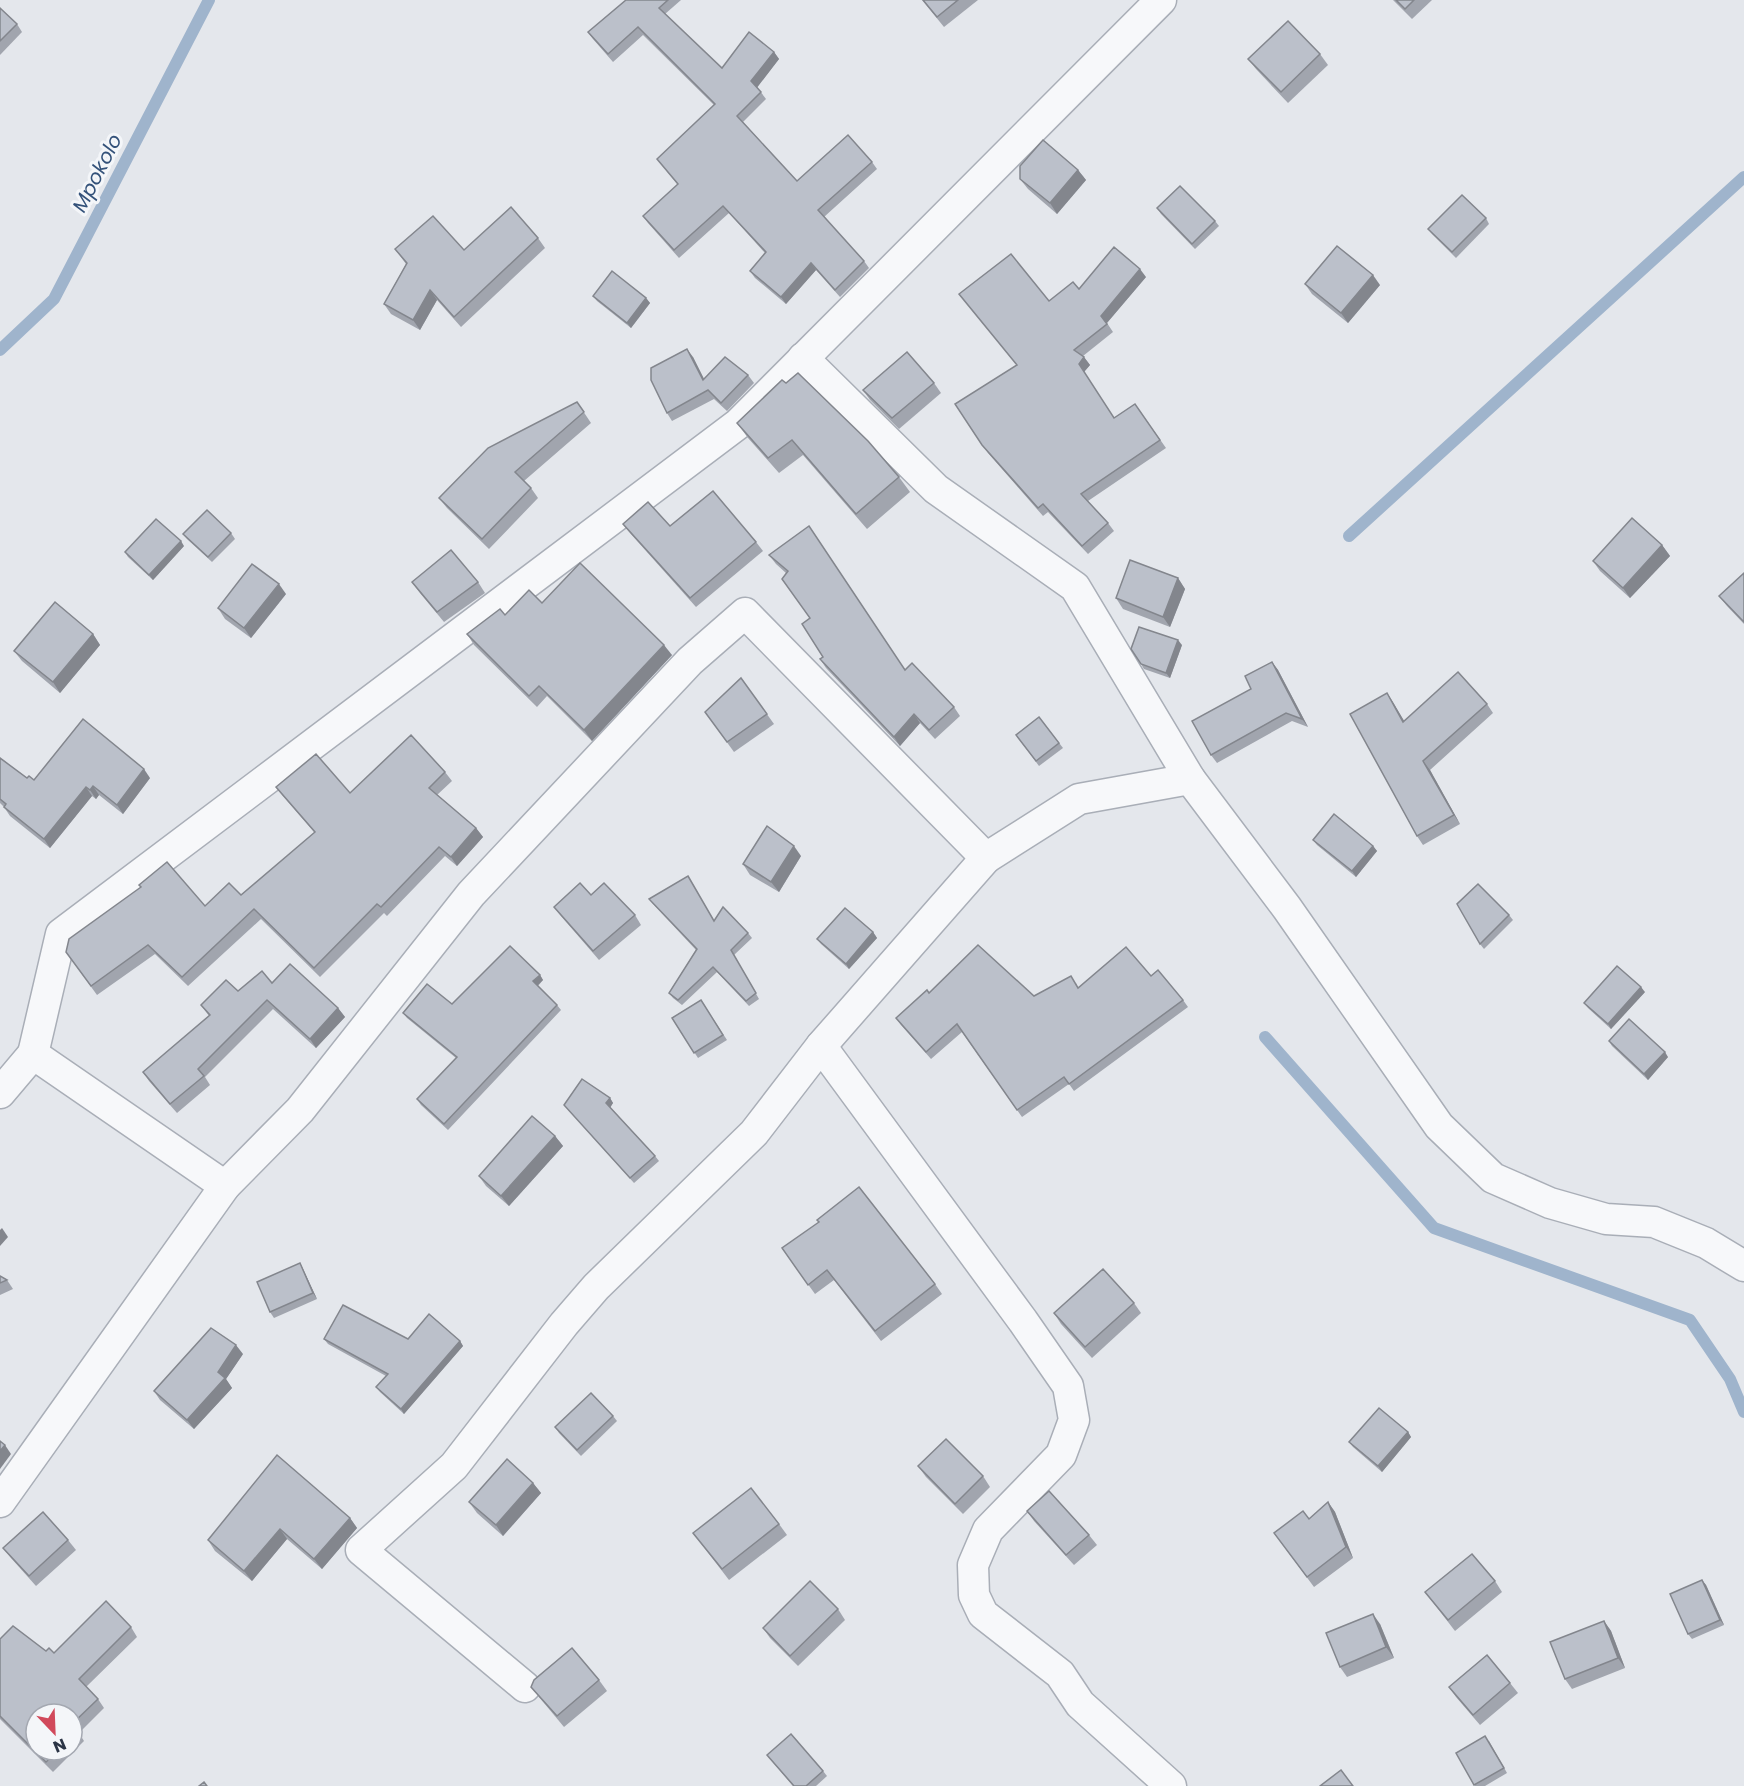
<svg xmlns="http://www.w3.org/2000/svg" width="1744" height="1786" font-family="Poppins,sans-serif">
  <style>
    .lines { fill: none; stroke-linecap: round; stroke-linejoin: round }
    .stream { stroke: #9fb4cc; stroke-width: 12 }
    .minor-casing { stroke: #a9aeb7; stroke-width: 33 }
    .minor { stroke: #f7f8fa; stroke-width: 30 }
    .wall { fill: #a1a5ae; fill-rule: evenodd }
    .shaded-wall { fill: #83868d }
    .building { fill: #bbc0ca; stroke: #83868d; stroke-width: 1.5 }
    .labels { text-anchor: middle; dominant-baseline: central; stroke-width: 6; stroke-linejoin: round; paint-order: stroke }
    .water-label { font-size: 20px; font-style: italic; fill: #34527a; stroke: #f4f6f9 }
  </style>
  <rect width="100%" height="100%" fill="#e4e7ec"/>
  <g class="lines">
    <g class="stream">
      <path d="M0 350 54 299 209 0"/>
      <path d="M1349 536 1744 177"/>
      <path d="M1265 1037 1434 1228 1690 1320 1730 1379 1744 1412"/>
    </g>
    <defs>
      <g id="minor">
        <path d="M803 358 936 489 1075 587 1190 779 1287 908 1439 1126 1493 1178 1550 1203 1606 1219 1654 1222 1706 1243 1744 1266"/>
        <path d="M821 1046 1023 1321 1068 1386 1074 1420 1061 1455 988 1530 973 1565 974 1595 983 1614 1060 1674 1080 1704 1171 1786"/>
        <path d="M33 1054 61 934 738 424 1161 0"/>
        <path d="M0 1093 33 1054 225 1186"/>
        <path d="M0 1502 225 1186 300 1110 471 894 690 661 745 613 986 858 1079 799 1190 779"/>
        <path d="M525 1687 361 1550 454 1466 564 1324 596 1287 754 1133 821 1046 986 858"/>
      </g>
    </defs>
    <use href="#minor" class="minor-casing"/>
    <use href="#minor" class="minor"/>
  </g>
  <g class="wall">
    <path d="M626 0H681L665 14 722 68 774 52 779 59 757 87 766 99 743 122 797 181 872 162 877 169 824 217 864 261 869 268 840 297 816 270 786 304 755 278 750 271 765 253 729 213 679 258 648 223 643 216 678 185 657 159 714 105 643 35 613 62 593 39 588 32Z"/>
    <path d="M922 0H978L944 27Z"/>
    <path d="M1393 0H1432L1412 19Z"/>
    <path d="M0 8 17 24 22 32 0 55Z"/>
    <path d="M1320 54 1328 65 1288 103 1256 69 1248 59Z"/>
    <path d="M1078 170 1086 180 1057 214 1028 189 1020 179Z"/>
    <path d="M1157 208 1215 221 1219 226 1195 249 1161 214Z"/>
    <path d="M1486 218 1489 224 1456 258 1432 234 1428 229Z"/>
    <path d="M538 238 545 248 461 327 437 300 420 330 391 314 384 304 406 264 395 249 464 250Z"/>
    <path d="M1146 277 1107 323 1113 332 1083 356 1090 365 1084 372 1114 418 1135 404 1166 448 1088 501 1108 523 1114 531 1088 554 1048 512 1043 516 988 453 955 404 1017 365 959 294 1049 301 1079 289Z"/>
    <path d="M1305 284 1380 285 1348 323 1312 294Z"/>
    <path d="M593 296 646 298 650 303 631 328 597 301Z"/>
    <path d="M693 357 704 379 748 375 754 383 727 411 714 399 672 421 667 413Z"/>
    <path d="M782 380 899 477 910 492 867 529 803 455 779 473 748 438 737 423Z"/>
    <path d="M934 383 941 393 899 429 870 400 863 390Z"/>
    <path d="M577 402 591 423 524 481 531 488 538 498 489 549 447 508 439 498Z"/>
    <path d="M623 524 756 542 763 551 696 607 630 533Z"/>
    <path d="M231 533 235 539 212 562 187 539 183 534Z"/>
    <path d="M1662 545 1670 556 1630 598 1600 571 1593 561Z"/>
    <path d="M184 546 153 580 128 557 125 552Z"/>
    <path d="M769 555 905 669 954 707 960 716 935 739 920 723 900 746 826 668 820 659 823 657 810 618 786 573 776 564Z"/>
    <path d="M1744 573V624L1727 606 1719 596Z"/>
    <path d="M1178 578 1185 589 1170 627 1123 609 1116 598Z"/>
    <path d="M412 582H478L485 593 444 622 420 593Z"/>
    <path d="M286 594 251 638 225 619 218 608Z"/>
    <path d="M542 603 672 655 592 741 547 696 537 707 474 645 467 634 505 615Z"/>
    <path d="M93 634 100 645 60 693 22 661 14 651Z"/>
    <path d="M1182 645 1170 678 1144 669 1141 664Z"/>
    <path d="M1272 662 1278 670 1308 727 1292 721 1217 763 1211 755 1251 689Z"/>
    <path d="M741 678 774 724 734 752 705 712Z"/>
    <path d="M1387 693 1404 721 1487 704 1493 713 1430 770 1460 824 1423 845 1417 836Z"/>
    <path d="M1039 717 1063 748 1039 766 1016 735Z"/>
    <path d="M0 758 27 778 34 780 150 778 123 814 99 795 96 799 92 796 50 848 10 816 4 807 0 803Z"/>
    <path d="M445 772 452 781 437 795 476 828 483 837 457 866 445 856 387 916 384 913 320 977 261 919 188 986 155 954 97 995 66 952 141 887 205 906 241 895 315 833 283 796 276 787 350 793Z"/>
    <path d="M1313 840 1373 846 1377 851 1356 877 1317 845Z"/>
    <path d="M801 856 779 892 750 875 743 864Z"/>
    <path d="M691 881 714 921 748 933 752 938 734 955 759 999 749 1006 717 972 682 1005 673 998 669 993 696 950 653 904 649 899Z"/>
    <path d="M591 895 635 915 641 925 599 960 561 916 554 907Z"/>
    <path d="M1509 915 1513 920 1484 949 1480 944Z"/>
    <path d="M873 932 877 938 849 969 821 944 817 939Z"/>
    <path d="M540 975 543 980 538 986 557 1005 561 1010 448 1130 421 1105 417 1099 456 1058 407 1018 403 1013 452 1004Z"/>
    <path d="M1151 976 1183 1000 1188 1007 1074 1091 1069 1084 1022 1117 962 1032 931 1059 901 1025 896 1018 929 993 1034 996 1076 983 1078 988Z"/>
    <path d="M272 983 338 1008 345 1017 316 1048 273 1009 205 1077 210 1085 177 1113 149 1081 143 1072 209 1016 201 1005 238 991Z"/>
    <path d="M1645 992 1611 1029 1588 1008 1584 1003Z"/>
    <path d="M701 1000 727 1040 698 1058 672 1018Z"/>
    <path d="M1609 1041 1668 1057 1648 1080 1612 1046Z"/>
    <path d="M610 1098 613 1103 610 1107 655 1156 659 1161 634 1183 564 1105Z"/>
    <path d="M555 1136 563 1146 509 1206 486 1186 479 1176Z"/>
    <path d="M782 1248 935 1284 942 1294 881 1341 834 1280 815 1294Z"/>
    <path d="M300 1263 303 1269 317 1299 274 1318 270 1312Z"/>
    <path d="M0 1276 7 1280 13 1289 0 1295Z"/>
    <path d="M1134 1303 1141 1313 1092 1358 1061 1324 1054 1313Z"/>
    <path d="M324 1339H408L460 1341 463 1346 404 1414 380 1392 376 1387 386 1376 328 1344Z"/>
    <path d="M243 1354 226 1379 232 1388 194 1429 160 1400 154 1391Z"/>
    <path d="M613 1416 617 1421 581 1456 559 1433 555 1427Z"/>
    <path d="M1408 1432 1411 1437 1382 1472 1353 1447 1349 1442Z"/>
    <path d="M918 1466 983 1476 990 1487 963 1514 926 1477Z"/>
    <path d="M533 1483 541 1493 503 1536 477 1513 469 1502Z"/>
    <path d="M1328 1502 1335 1512 1353 1558 1314 1587 1274 1533 1309 1519Z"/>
    <path d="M1027 1511 1089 1535 1097 1545 1074 1565 1034 1521Z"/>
    <path d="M350 1518 357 1528 322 1569 287 1539 252 1581 215 1551 208 1540Z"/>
    <path d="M779 1524 787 1535 729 1580 693 1533Z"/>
    <path d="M68 1540 76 1550 36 1586 11 1558 3 1548Z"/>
    <path d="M1702 1580 1706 1585 1724 1625 1692 1639 1688 1634Z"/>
    <path d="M1495 1581 1502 1592 1455 1631 1425 1592Z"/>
    <path d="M838 1609 845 1620 798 1666 770 1638 763 1628Z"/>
    <path d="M1604 1621 1611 1631 1625 1668 1572 1689 1565 1679Z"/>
    <path d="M1380 1624 1394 1658 1347 1677 1340 1667Z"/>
    <path d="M131 1627 137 1637 86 1687 98 1699 104 1708 79 1733 84 1741 53 1772 0 1719V1639L54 1653ZM72 1714V1750H36Z"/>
    <path d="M599 1680 607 1691 564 1727 539 1697 531 1687Z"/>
    <path d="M1510 1683 1518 1693 1480 1725 1456 1697 1449 1687Z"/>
    <path d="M1489 1741 1507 1773 1485 1786H1475L1456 1753Z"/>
    <path d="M767 1755 823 1771 827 1776 816 1786H793Z"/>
  </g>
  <g class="shaded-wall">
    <path d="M774 52 779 59 756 89 751 81Z"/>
    <path d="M1078 170 1086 180 1057 214 1050 203Z"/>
    <path d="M811 263 816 270 786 304 781 297Z"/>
    <path d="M1140 269 1146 277 1106 324 1101 316Z"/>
    <path d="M1373 275 1380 285 1348 323 1341 313Z"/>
    <path d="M430 290 437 300 420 330 413 320Z"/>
    <path d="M646 298 650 303 631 328 627 323Z"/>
    <path d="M687 349 693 357 709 389 703 380Z"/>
    <path d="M1084 357 1090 365 1084 372 1079 364Z"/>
    <path d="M181 541 184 546 153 580 149 575Z"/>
    <path d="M1662 545 1670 556 1630 598 1623 588Z"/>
    <path d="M1178 578 1185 589 1170 627 1163 617Z"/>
    <path d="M279 584 286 594 251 638 244 628Z"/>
    <path d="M93 634 100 645 60 693 53 682Z"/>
    <path d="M1178 640 1182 645 1170 678 1166 673Z"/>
    <path d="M664 645 672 655 592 741 584 730Z"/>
    <path d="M1272 662 1278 670 1308 727 1302 719Z"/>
    <path d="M1387 693 1393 702 1410 731 1403 722Z"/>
    <path d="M914 714 920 723 900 746 894 737Z"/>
    <path d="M1423 761 1430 770 1460 824 1454 815Z"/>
    <path d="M144 769 150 778 123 814 117 805Z"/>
    <path d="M93 786 99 795 96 799 90 790Z"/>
    <path d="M86 787 92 796 50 848 44 839Z"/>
    <path d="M476 828 483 837 457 866 451 857Z"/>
    <path d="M794 846 801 856 779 892 771 882Z"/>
    <path d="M1373 846 1377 851 1356 877 1352 871Z"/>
    <path d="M873 932 877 938 849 969 846 964Z"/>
    <path d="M540 975 543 980 537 986 533 981Z"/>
    <path d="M1641 987 1645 992 1611 1029 1608 1024Z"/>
    <path d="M338 1008 345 1017 316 1048 310 1039Z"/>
    <path d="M1665 1052 1668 1057 1648 1080 1644 1074Z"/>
    <path d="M610 1098 613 1103 610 1108 606 1103Z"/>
    <path d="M555 1136 563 1146 509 1206 501 1196Z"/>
    <path d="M2 1228 8 1237 0 1246V1230Z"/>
    <path d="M300 1263 303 1269 317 1299 313 1293Z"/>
    <path d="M460 1341 463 1346 404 1414 401 1409Z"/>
    <path d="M236 1345 243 1354 226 1379 232 1388 194 1429 187 1420 218 1372Z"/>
    <path d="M1408 1432 1411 1437 1382 1472 1378 1466Z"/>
    <path d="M5 1445 11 1454 0 1469V1451Z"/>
    <path d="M533 1483 541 1493 503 1536 496 1525Z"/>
    <path d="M1328 1502 1335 1512 1353 1558 1346 1547Z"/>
    <path d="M350 1518 357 1528 322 1569 314 1559Z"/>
    <path d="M280 1529 287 1539 252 1581 244 1571Z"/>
    <path d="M1702 1580 1706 1585 1724 1625 1720 1620Z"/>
    <path d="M1373 1614 1380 1624 1394 1658 1386 1647Z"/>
    <path d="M1604 1621 1611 1631 1625 1668 1618 1658Z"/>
  </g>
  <g class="building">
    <path d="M626 0H668L659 8 722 68 749 32 774 52 751 81 761 92 737 116 797 181 848 135 872 162 818 210 864 261 835 290 811 263 781 297 750 271 766 252 723 206 674 250 643 216 678 184 657 159 715 104 638 27 608 54 588 32Z"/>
    <path d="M923 0H958L937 17Z"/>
    <path d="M1396 0H1414L1405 9Z"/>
    <path d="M0 8 17 24 0 41Z"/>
    <path d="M1288 21 1320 54 1281 92 1248 59Z"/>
    <path d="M1043 140 1078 170 1050 203 1020 179V166Z"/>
    <path d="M1180 186 1215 221 1192 244 1157 208Z"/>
    <path d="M1462 195 1486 218 1452 252 1428 229Z"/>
    <path d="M511 207 538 238 454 317 430 290 413 320 384 304 407 263 395 249 433 216 464 250Z"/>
    <path d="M1337 246 1373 275 1341 313 1305 284Z"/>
    <path d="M1114 247 1140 269 1101 316 1107 324 1074 350 1084 357 1079 364 1114 418 1135 404 1160 440 1081 494 1108 523 1082 546 1043 504 1038 508 982 445 955 404 1017 365 959 294 1011 254 1049 301 1073 282 1079 289Z"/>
    <path d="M612 271 646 298 627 323 593 296Z"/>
    <path d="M687 349 703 380 725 357 748 375 721 403 708 390 667 413 651 380V368Z"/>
    <path d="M907 352 934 383 892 418 863 390Z"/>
    <path d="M798 373 868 441 899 477 856 514 792 440 768 458 737 423 782 380 786 383Z"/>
    <path d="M577 402 584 412 515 472 531 488 482 539 439 498 488 448Z"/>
    <path d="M713 491 756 542 690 598 623 524 648 502 670 526Z"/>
    <path d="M207 510 231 533 208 557 183 534Z"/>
    <path d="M1632 518 1662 545 1623 588 1593 561Z"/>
    <path d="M156 519 181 541 149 575 125 552Z"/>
    <path d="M809 526 905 670 912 663 954 707 929 730 914 714 894 737 820 659 823 657 802 624 810 618 782 579 788 571 769 555Z"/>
    <path d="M451 550 478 582 437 612 412 582Z"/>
    <path d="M1130 560 1178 578 1163 617 1116 598Z"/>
    <path d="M580 563 664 645 584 730 539 686 529 696 467 634 500 609 505 615 529 590 542 603Z"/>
    <path d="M252 564 279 584 244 628 218 608Z"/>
    <path d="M1744 573V622L1719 596Z"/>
    <path d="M55 602 93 634 53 682 14 651Z"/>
    <path d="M1139 627 1178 640 1166 673 1141 664 1131 649Z"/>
    <path d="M1272 662 1302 719 1286 713 1211 755 1192 721 1251 689 1245 676Z"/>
    <path d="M1458 672 1487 704 1423 761 1454 815 1417 836 1350 714 1387 693 1403 722Z"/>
    <path d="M741 678 767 714 727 742 705 712Z"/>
    <path d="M1039 717 1059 743 1036 761 1016 735Z"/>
    <path d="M83 719 144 769 117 805 93 786 90 790 86 787 44 839 4 807 6 804 0 799V758L27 778 29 776 34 780Z"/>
    <path d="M411 735 445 772 429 788 476 828 451 857 439 847 381 907 377 904 314 968 254 909 182 977 148 945 91 986 66 952 69 939 141 887 139 885 167 862 205 906 229 883 241 895 315 832 276 787 316 754 350 793Z"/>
    <path d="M1334 814 1373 846 1352 871 1313 840Z"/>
    <path d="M767 826 794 846 771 882 743 864Z"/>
    <path d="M688 876 714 921 723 907 748 933 731 950 756 993 746 1001 713 967 678 1000 669 993 697 949 649 899Z"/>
    <path d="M580 883 591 895 604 883 635 915 593 951 554 907Z"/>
    <path d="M1478 884 1509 915 1480 944 1457 904Z"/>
    <path d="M845 908 873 932 846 964 817 939Z"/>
    <path d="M978 945 1034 996 1071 976 1078 988 1126 947 1151 976 1158 970 1183 1000 1069 1084 1064 1077 1017 1110 957 1024 926 1052 896 1018 927 990 929 993Z"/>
    <path d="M510 946 540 975 533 981 557 1005 444 1124 417 1099 457 1057 403 1013 427 984 452 1004Z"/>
    <path d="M290 964 338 1008 310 1039 267 1000 198 1069 204 1076 170 1104 143 1072 210 1015 201 1005 226 980 238 991 262 971 272 983Z"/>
    <path d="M1617 966 1641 987 1608 1024 1584 1003Z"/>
    <path d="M701 1000 723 1035 694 1053 672 1018Z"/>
    <path d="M1629 1019 1665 1052 1644 1074 1609 1041Z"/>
    <path d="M582 1079 610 1098 606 1103 655 1156 630 1178 564 1105Z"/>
    <path d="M532 1116 555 1136 501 1196 479 1176Z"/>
    <path d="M859 1187 935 1284 875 1331 827 1270 808 1285 782 1248 819 1222 817 1220Z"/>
    <path d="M300 1263 313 1293 270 1312 257 1282Z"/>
    <path d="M1103 1269 1134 1303 1085 1347 1054 1313Z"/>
    <path d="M0 1276 7 1280 0 1283Z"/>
    <path d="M343 1305 408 1339 429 1314 460 1341 401 1409 376 1387 388 1374 324 1339Z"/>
    <path d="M211 1328 236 1345 218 1372 225 1378 187 1420 154 1391Z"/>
    <path d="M591 1393 613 1416 577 1450 555 1427Z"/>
    <path d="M1379 1408 1408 1432 1378 1466 1349 1442Z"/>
    <path d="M946 1439 983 1476 955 1504 918 1466Z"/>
    <path d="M0 1441 5 1445 0 1451Z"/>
    <path d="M277 1455 350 1518 314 1559 280 1529 244 1571 208 1540Z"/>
    <path d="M507 1459 533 1483 496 1525 469 1502Z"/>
    <path d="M751 1488 779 1524 722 1569 693 1533Z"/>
    <path d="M1049 1491 1089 1535 1066 1555 1027 1511Z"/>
    <path d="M1328 1502 1346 1547 1307 1577 1274 1533 1303 1511 1309 1519Z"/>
    <path d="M43 1512 68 1540 29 1576 3 1548Z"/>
    <path d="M1472 1554 1495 1581 1448 1620 1425 1592Z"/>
    <path d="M1702 1580 1720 1620 1688 1634 1670 1594Z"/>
    <path d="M810 1581 838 1609 790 1656 763 1628Z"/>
    <path d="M106 1601 131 1627 79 1679 98 1699 72 1724V1714H36V1750H59L46 1762 0 1716V1639L13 1626 46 1651 49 1648 54 1653Z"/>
    <path d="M1373 1614 1386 1647 1340 1667 1326 1633Z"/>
    <path d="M1604 1621 1618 1658 1565 1679 1550 1642Z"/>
    <path d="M572 1648 599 1680 557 1716 531 1687 534 1680Z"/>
    <path d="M1487 1655 1510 1683 1473 1715 1449 1687Z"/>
    <path d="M72 1726 77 1731 72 1737Z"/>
    <path d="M791 1734 823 1771 806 1786H794L767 1755Z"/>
    <path d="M1485 1736 1504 1768 1474 1785 1456 1753Z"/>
    <path d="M1341 1770 1353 1786H1320Z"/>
    <path d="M204 1782 207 1786H199Z"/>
  </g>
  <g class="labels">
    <g class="water-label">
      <text transform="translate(97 173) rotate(-63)">Mpokolo</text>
    </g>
  </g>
  <g transform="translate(54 1732) rotate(157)"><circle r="28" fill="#f4f6f9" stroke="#a4a8b1" stroke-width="1.5"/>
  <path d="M0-4.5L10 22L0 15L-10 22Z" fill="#d1495b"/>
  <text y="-9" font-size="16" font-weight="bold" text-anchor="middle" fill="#2b3445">N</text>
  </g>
</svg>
